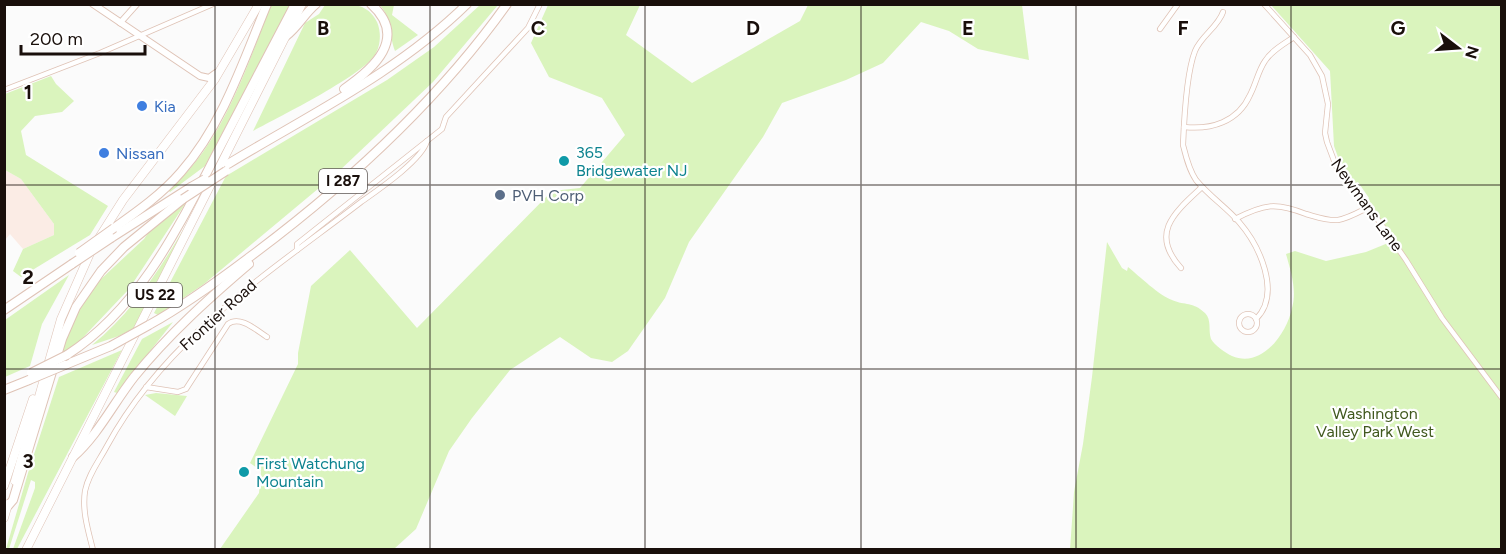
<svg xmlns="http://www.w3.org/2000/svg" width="1506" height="554" font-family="Figtree,sans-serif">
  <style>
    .built { fill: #fbece5 }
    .green { fill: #daf4bd }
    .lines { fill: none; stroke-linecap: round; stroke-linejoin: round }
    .minor-casing { stroke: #dfc3b6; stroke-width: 6 }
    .tertiary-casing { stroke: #dfc3b6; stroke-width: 7 }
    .secondary-casing { stroke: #dfc3b6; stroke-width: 8 }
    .trunk-casing { stroke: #dfc3b6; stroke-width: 9 }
    .motorway-casing { stroke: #dfc3b6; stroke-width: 10 }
    .minor { stroke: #fff; stroke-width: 4.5 }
    .tertiary { stroke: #fff; stroke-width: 5 }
    .secondary { stroke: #fff; stroke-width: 6 }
    .trunk { stroke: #fff; stroke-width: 8 }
    .motorway { stroke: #fff; stroke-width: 8 }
    .motorway-bridge-casing { stroke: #dfc3b6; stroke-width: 10; stroke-linecap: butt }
    .motorway-bridge { stroke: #fff; stroke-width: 8 }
    .grid { fill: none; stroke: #190f0b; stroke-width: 1.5; stroke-opacity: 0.55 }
    .shop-dot { fill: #3f7fe0; stroke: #fff; stroke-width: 2 }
    .culture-dot { fill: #0f9aa8; stroke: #fff; stroke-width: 2 }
    .service-dot { fill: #5c6f8a; stroke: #fff; stroke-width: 2 }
    .labels { text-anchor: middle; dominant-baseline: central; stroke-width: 4.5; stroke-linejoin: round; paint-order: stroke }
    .shield { fill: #fff; stroke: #5e5754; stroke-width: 1.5 }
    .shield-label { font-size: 15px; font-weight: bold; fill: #190f0b }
    .shop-label { font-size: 16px; fill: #366cbe; stroke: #fff; text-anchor: start }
    .culture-label { font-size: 16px; fill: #0d838f; stroke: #fff; text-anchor: start }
    .service-label { font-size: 16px; fill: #4e5e75; stroke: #fff; text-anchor: start }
    .street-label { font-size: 16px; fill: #190f0b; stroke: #fff }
    .park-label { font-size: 16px; fill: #40581e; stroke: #fff }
    .grid-label { font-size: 20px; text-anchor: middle; font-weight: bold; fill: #190f0b; stroke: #fff; stroke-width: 4.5; stroke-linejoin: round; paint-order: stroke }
  </style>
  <rect width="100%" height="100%" fill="#fbfbfb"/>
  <path class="built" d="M5 170 21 179 54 224V235L23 249 10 234 5 240Z"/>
  <g class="green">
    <path d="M271 5H290L205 166 170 192 168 190C222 146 246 68 271 5Z"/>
    <path d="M325 5C345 4 366 0 377 22 381 31 381 44 376 53 366 74 277 118 253 131L305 23 319 14Z"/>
    <path d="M380 5H394L392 15 418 35 395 51C388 32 394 23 380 5Z"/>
    <path d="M480 5H498L433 82 337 173 204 284 158 315 154 313 226 176 387 80 434 47Z"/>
    <path d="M548 5H640L626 35 692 83 800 21 808 5H1022L1029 60 978 49 949 31 921 22 883 63 846 80 782 103 763 137 689 242 665 298 628 351 612 362 591 358 560 337 510 370 472 418 449 451 416 529 394 549H220L259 493 261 471 250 463 298 364V353L311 286 350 250 417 328 552 191 580 188 625 135 602 98 549 77 531 43Z"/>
    <path d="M1271 5H1501V549L1070 550 1074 492 1083 444 1092 377 1107 242 1122 268 1127 271 1128 267C1139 276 1160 296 1172 300 1186 306 1192 301 1205 313 1212 320 1208 330 1211 339 1214 345 1226 353 1232 356 1262 369 1287 333 1292 308 1297 290 1291 272 1286 254L1295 251 1326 261 1366 252 1393 241 1396 242 1367 200 1369 198 1358 182 1355 183 1338 157 1334 146 1330 71Z"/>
    <path d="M51 76 56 84 74 101 62 112 35 116 21 131 26 155 108 206 90 235 21 277 13 271 23 249 54 235V224L21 179 5 170V94Z"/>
    <path d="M187 201 129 289 73 348 63 354 60 353 79 309 100 280 144 239 151 229Z"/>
    <path d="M199 203 135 328 119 336 92 345C139 307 169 254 199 203Z"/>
    <path d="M69 275 42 324 30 366 5 377V320Z"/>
    <path d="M173 322 117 393 114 392 142 339Z"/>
    <path d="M122 350 17 549H13L35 488V482L31 480 9 549H6L28 473 59 377Z"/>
    <path d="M156 393 187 396 175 416 145 395Z"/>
  </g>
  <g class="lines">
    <defs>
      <g id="minor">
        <path d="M1264 4 1310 55 1322 76 1328 104 1325 133 1327 142 1336 166 1369 207 1406 260 1442 318 1502 398"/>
        <path d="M1223 12C1218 27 1201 36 1195 51 1186 74 1184 120 1183 145 1186 157 1189 170 1196 180 1209 196 1226 207 1239 222 1259 245 1282 293 1256 319"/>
        <path d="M1160 29 1178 4"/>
        <path d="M4 90 100 53 213 4"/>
        <path d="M1184 127C1211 130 1238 122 1250 95 1256 84 1258 71 1265 61 1272 50 1284 44 1294 37"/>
        <path d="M1235 219C1264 204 1276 202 1306 214 1317 217 1327 221 1338 220 1349 218 1359 212 1369 207"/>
        <path d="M297 250V244L442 129 446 117 528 28 540 4"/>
        <path d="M1181 268C1149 233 1175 212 1202 187"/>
        <circle cx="1248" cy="323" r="9"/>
        <path d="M146 387 178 392 186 389 228 324C240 315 256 330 267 337"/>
        <path d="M93 550C88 530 82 511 85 491 88 475 99 461 107 446 165 339 267 274 361 202 378 190 422 160 427 141"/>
      </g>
      <path id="tertiary" d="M120 23 137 4"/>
      <path id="secondary" d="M93 4 200 76 209 78 216 73"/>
      <g id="trunk">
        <path d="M99 238 123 200 215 79 259 4"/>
        <path d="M15 481 61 319 91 251"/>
        <path d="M4 486 33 399"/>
        <path d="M4 518 8 504"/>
        <path d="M26 550 302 4"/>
      </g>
      <g id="motorway">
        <path d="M286 36C298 27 304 14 316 4"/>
        <path d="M344 89C373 69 409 38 371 4"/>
        <path d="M228 164C309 115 398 72 467 4"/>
        <path d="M114 228C138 211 162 194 181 172 223 124 243 62 267 4"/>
        <path d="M111 238 191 187"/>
        <path d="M4 310 72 264"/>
        <path d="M149 325C185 305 218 281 251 256 346 185 438 101 507 4"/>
        <path d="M67 355C141 307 179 226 218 151 244 102 269 53 295 4"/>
        <path d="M65 365 111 346"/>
        <path d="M4 390 29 380"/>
        <path d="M73 457C98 435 113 404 134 377 168 335 208 299 249 264"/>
        <path d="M7 507 13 500 62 339 76 307 101 271 124 247 183 199"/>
      </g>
    </defs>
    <use href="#minor" class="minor-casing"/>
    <use href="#tertiary" class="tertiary-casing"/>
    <use href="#secondary" class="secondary-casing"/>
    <use href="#trunk" class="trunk-casing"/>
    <use href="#motorway" class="motorway-casing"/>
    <use href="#minor" class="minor"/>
    <use href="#tertiary" class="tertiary"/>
    <use href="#secondary" class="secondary"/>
    <use href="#trunk" class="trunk"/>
    <use href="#motorway" class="motorway"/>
    <defs>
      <g id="motorway-bridge">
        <path d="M191 187 205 179"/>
        <path d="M183 199 226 171"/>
        <path d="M79 253 114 228"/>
        <path d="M72 264 111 238"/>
        <path d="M111 346 149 325"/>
        <path d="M31 373 67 355"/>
        <path d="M29 380 65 365"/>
      </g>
    </defs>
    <use href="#motorway-bridge" class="motorway-bridge-casing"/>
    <use href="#motorway-bridge" class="motorway-bridge"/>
  </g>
  <path class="grid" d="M215 4V550M430 4V550M645 4V550M861 4V550M1076 4V550M1291 4V550M4 185H1502M4 369H1502"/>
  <g class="shop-dot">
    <circle cx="142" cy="106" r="6"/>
    <circle cx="104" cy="153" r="6"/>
  </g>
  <g class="culture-dot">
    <circle cx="564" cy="161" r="6"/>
    <circle cx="244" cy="472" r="6"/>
  </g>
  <circle class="service-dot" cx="500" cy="195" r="6"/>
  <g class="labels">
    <g class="shield">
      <rect x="319" y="169" width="48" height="24" rx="4.5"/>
      <rect x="128" y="283" width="54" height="24" rx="4.5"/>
    </g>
    <g class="shield-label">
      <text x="343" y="181">I 287</text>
      <text x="155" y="295">US 22</text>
    </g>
    <g class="shop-label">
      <text x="154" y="106">Kia</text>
      <text x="116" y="153">Nissan</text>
    </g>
    <g class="culture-label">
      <text x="576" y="152">365<tspan x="576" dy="18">Bridgewater NJ</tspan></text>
      <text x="256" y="463">First Watchung<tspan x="256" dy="18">Mountain</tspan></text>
    </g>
    <g class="service-label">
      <text x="512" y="195">PVH Corp</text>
    </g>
    <g class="street-label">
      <text transform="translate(1367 205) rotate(54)">Newmans Lane</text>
      <text transform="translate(218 315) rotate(-42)">Frontier Road</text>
    </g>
    <g class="park-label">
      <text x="1375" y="413">Washington<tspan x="1375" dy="18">Valley Park West</tspan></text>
    </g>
  </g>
  <g class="grid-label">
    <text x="323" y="35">B</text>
    <text x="538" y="35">C</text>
    <text x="753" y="35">D</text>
    <text x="968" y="35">E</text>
    <text x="1183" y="35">F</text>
    <text x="1398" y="35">G</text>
    <text x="28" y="99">1</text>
    <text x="28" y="284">2</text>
    <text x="28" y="468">3</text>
  </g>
  <rect width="1506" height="554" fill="none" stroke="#190f0b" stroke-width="12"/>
  <g transform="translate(1458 48) rotate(107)" stroke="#ffffff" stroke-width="4.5" paint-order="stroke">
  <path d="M0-4.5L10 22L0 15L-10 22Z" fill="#190f0b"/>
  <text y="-9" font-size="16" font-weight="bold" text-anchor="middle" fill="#190f0b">N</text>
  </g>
  <path d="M21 45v9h124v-9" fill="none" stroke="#190f0b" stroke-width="3"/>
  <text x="30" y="45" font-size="18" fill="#190f0b" stroke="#ffffff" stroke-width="4.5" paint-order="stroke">200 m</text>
</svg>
